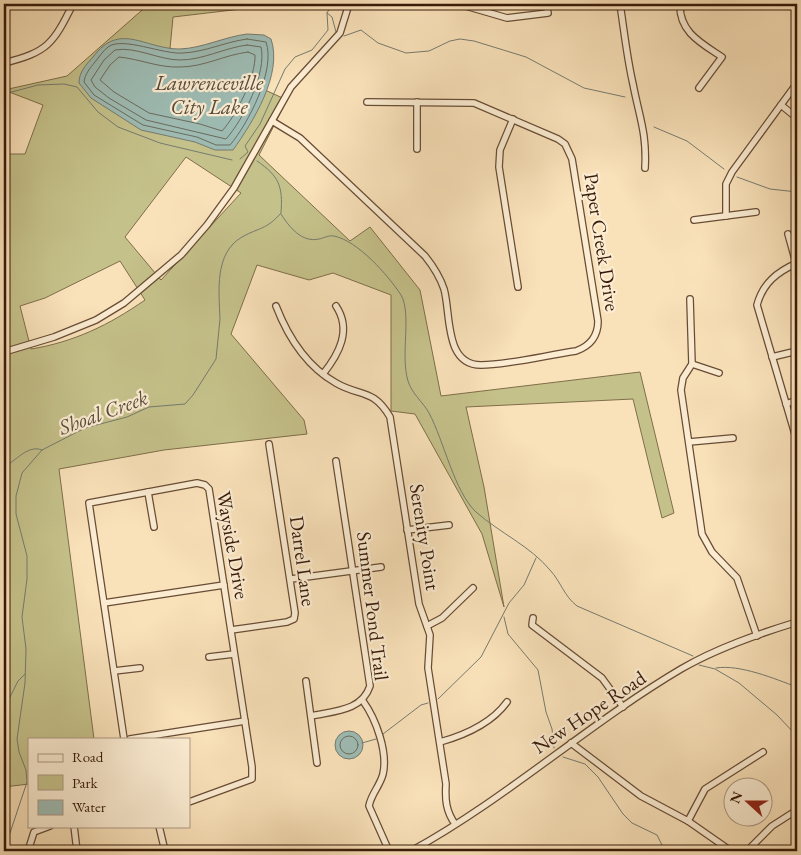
<svg xmlns="http://www.w3.org/2000/svg" width="801" height="855" font-family="'EB Garamond',serif">
  <style>
    .green { fill: #c5c18a; stroke: #7e6e4a; fill-rule: evenodd }
    .water { fill: #9ebcb4; stroke: #757b70 }
    .lines { fill: none; stroke-linecap: round; stroke-linejoin: round }
    .shore { stroke: #6b6b5e; stroke-width: 1 }
    .stream { stroke: #757b70; stroke-width: 1 }
    .minor-casing { stroke: #684c35; stroke-width: 8 }
    .minor { stroke: #fbecd2; stroke-width: 5.5 }
    .labels { text-anchor: middle; dominant-baseline: central; stroke-width: 4.5; stroke-linejoin: round; paint-order: stroke }
    .street-label { font-size: 20px; fill: #381a09; stroke: #fbecd2 }
    .water-label { font-size: 21px; font-style: italic; fill: #574b3c; stroke: #fbecd2 }
  </style>
  <rect width="100%" height="100%" fill="#f9e1b9"/>
  <filter id="stains"><feTurbulence type="fractalNoise" baseFrequency=".004" numOctaves="4"/><feColorMatrix values="0 0 0 0 .2 0 0 0 0 .09 0 0 0 0 .02 0 0 0 .5 -.17"/></filter>
  <radialGradient id="worn" r=".72"><stop offset=".6" stop-color="#630" stop-opacity="0"/><stop offset="1" stop-color="#630" stop-opacity=".3"/></radialGradient>
  <path class="green" d="M149 4H284L173 17 166 91 265 90 287 100 259 155 350 241 370 227 420 290 441 396 640 372 674 513 662 518 633 399 466 407 484 487 504 607 482 534 415 414 391 411V295L333 273 309 280 257 265 231 334 304 420 307 434 164 450 59 469 94 739H29V784L4 787V154H25L43 105 4 90 67 76ZM186 157 241 193 161 280 125 237ZM120 261 145 300C109 325 74 342 31 349L20 306 45 298Z"/>
  <g class="water">
    <path d="M247 34 264 35 271 39C283 74 253 122 233 150H215L195 142 141 130 91 98 79 83C79 72 86 65 93 57 120 21 144 49 180 49 203 48 224 37 247 34Z"/>
    <circle cx="349" cy="745" r="14"/>
  </g>
  <g class="lines">
    <g class="shore">
      <path d="M247 39 266 42C276 70 248 124 230 145H216L197 137 143 125 94 95 84 82C85 74 90 68 95 62 99 57 103 51 108 47 122 36 164 55 183 53 205 52 225 42 247 39Z"/>
      <path d="M247 45 261 47C267 73 243 120 226 139L146 120 109 98 95 87 91 80 104 60 115 50C135 46 159 60 180 60 203 60 224 48 247 45Z"/>
      <path d="M248 52 255 55C256 76 236 116 222 131L200 124 149 113 114 92 100 80 110 65 119 57C140 59 159 68 180 67 204 67 224 55 248 52Z"/>
      <circle cx="349" cy="745" r="9"/>
    </g>
    <g class="stream">
      <path d="M327 13 332 17 336 32"/>
      <path d="M344 36 361 30 378 43 406 53 429 51 450 41 460 39 474 41 526 57 584 88 625 97"/>
      <path d="M4 94 38 85 64 84 77 87 98 112 118 127 160 143 232 160"/>
      <path d="M654 127 687 141 724 169"/>
      <path d="M240 159 248 152 245 146 260 124 285 69 295 57 312 50 328 30 327 13 332 4"/>
      <path d="M737 177 770 189 797 192"/>
      <path d="M281 214C289 227 302 243 319 239 324 238 329 235 334 236 358 241 388 275 401 295 412 314 400 355 408 381 412 394 423 402 429 413 444 441 454 491 476 512 500 533 530 546 550 570 561 582 564 596 577 606L693 656"/>
      <path d="M4 467C16 461 28 444 42 450"/>
      <path d="M504 617 508 634 538 670 546 712 552 729 554 748"/>
      <path d="M699 665 715 669 739 683 777 715 795 734 797 759"/>
      <path d="M716 668C740 664 775 679 797 687"/>
      <path d="M438 699 481 657 509 603 524 585 536 558"/>
      <path d="M4 709 18 681 25 674"/>
      <path d="M383 734 421 705 428 703"/>
      <path d="M362 743 376 739"/>
      <path d="M563 757 585 764 598 777 623 814 632 823 657 835 665 851"/>
      <path d="M4 851 27 782 26 770 19 752 17 739 25 683 26 649 22 617 27 579V556L16 514V496L22 473 42 450 85 428 127 417 149 407 185 404 193 395 216 359 220 319C219 292 214 253 242 237 260 227 266 230 281 213 283 186 279 176 257 161"/>
    </g>
    <defs>
      <g id="minor">
        <path d="M459 4 507 18 548 13 546 4"/>
        <path d="M620 4C624 30 627 58 633 84 639 116 647 133 645 168"/>
        <path d="M680 4C679 32 701 43 722 57L699 88"/>
        <path d="M4 63C48 52 53 44 73 4"/>
        <path d="M781 105 797 118"/>
        <path d="M513 119 500 150 499 167 518 287"/>
        <path d="M272 121 300 138 425 256C433 266 440 277 444 289 451 313 444 365 481 365 508 365 548 355 576 351 590 346 598 336 598 321L572 159 565 144 558 139 474 103 367 102"/>
        <path d="M417 149V102"/>
        <path d="M726 216V184L732 172 797 83"/>
        <path d="M694 220 756 212"/>
        <path d="M788 234 796 263"/>
        <path d="M797 263C777 272 763 283 757 305L797 441"/>
        <path d="M690 299 692 364 683 378 681 390 702 534 712 552 737 578 757 636"/>
        <path d="M276 306C288 337 306 366 336 383 360 397 373 388 390 417L419 604 430 635 428 668 446 784C445 800 446 811 455 824"/>
        <path d="M4 352 54 337 96 320 124 303 181 255 207 225 234 188 291 87 340 33 349 4"/>
        <path d="M772 357 797 351"/>
        <path d="M692 364 719 373"/>
        <path d="M323 374C339 354 352 330 336 306"/>
        <path d="M786 404 797 400"/>
        <path d="M689 442 733 438"/>
        <path d="M148 492 154 527"/>
        <path d="M407 530 449 525"/>
        <path d="M291 579 381 567"/>
        <path d="M104 603 224 585"/>
        <path d="M533 618 532 625 602 678 623 707"/>
        <path d="M427 626 442 618 473 588"/>
        <path d="M231 630 287 622 294 619 295 613 269 444"/>
        <path d="M209 657 234 654"/>
        <path d="M114 671 140 668"/>
        <path d="M306 681 317 763"/>
        <path d="M363 701C376 719 388 752 383 774 380 786 371 794 369 806L389 851"/>
        <path d="M311 716C334 711 362 711 370 686L336 461"/>
        <path d="M124 739 89 503 197 483 205 485 209 489 252 767V779L189 802"/>
        <path d="M130 739 245 721"/>
        <path d="M440 742C465 735 491 724 507 702"/>
        <path d="M571 743 641 796 688 821 731 851"/>
        <path d="M688 821 705 789 763 752"/>
        <path d="M74 826 77 851"/>
        <path d="M159 826 165 851"/>
        <path d="M28 851 34 832 50 826"/>
        <path d="M411 851C506 799 588 724 681 669 717 648 758 634 797 622"/>
        <path d="M747 851 772 826 797 810"/>
      </g>
    </defs>
    <use href="#minor" class="minor-casing"/>
    <use href="#minor" class="minor"/>
  </g>
  <g class="labels">
    <g class="street-label">
      <text transform="translate(602 242) rotate(81)">Paper Creek Drive</text>
      <text transform="translate(425 537) rotate(81)">Serenity Point</text>
      <text transform="translate(233 545) rotate(80)">Wayside Drive</text>
      <text transform="translate(303 561) rotate(82)">Darrel Lane</text>
      <text transform="translate(373 606) rotate(83)">Summer Pond Trail</text>
      <text transform="translate(589 712) rotate(-34)">New Hope Road</text>
    </g>
    <g class="water-label">
      <text x="209" y="82">Lawrenceville<tspan x="209" dy="24">City Lake</tspan></text>
      <text transform="translate(103 412) rotate(-20)">Shoal Creek</text>
    </g>
  </g>
  <rect width="801" height="855" fill="none" stroke="#f9e1b9" stroke-width="20"/>
  <rect x="5" y="5" width="791" height="845" fill="none" stroke="#381a09" stroke-width="2.5"/>
  <rect x="10" y="10" width="781" height="835" fill="none" stroke="#381a09"/>
  <rect x="28" y="738" width="162" height="90" fill="#fbecd2" stroke="#ad9882"/>
  <rect x="38" y="754" width="25" height="8" fill="#fbecd2" stroke="#ad9882"/>
  <text x="72" y="762" font-size="15" fill="#381a09">Road</text>
  <rect x="38" y="775" width="25" height="15" fill="#c5c18a" stroke="#ad9882"/>
  <text x="72" y="788" font-size="15" fill="#381a09">Park</text>
  <rect x="38" y="800" width="25" height="15" fill="#9ebcb4" stroke="#ad9882"/>
  <text x="72" y="812" font-size="15" fill="#381a09">Water</text>
  <g transform="translate(748 802) rotate(291)"><circle r="24" fill="#fbecd2" stroke="#ad9882"/>
  <path d="M0-4L9 19L0 12L-9 19Z" fill="#8f2418"/>
  <text y="-8" font-size="14" font-weight="bold" text-anchor="middle" fill="#381a09">N</text>
  </g>
  <rect width="100%" height="100%" filter="url(#stains)"/>
  <rect width="100%" height="100%" fill="url(#worn)"/>
</svg>
